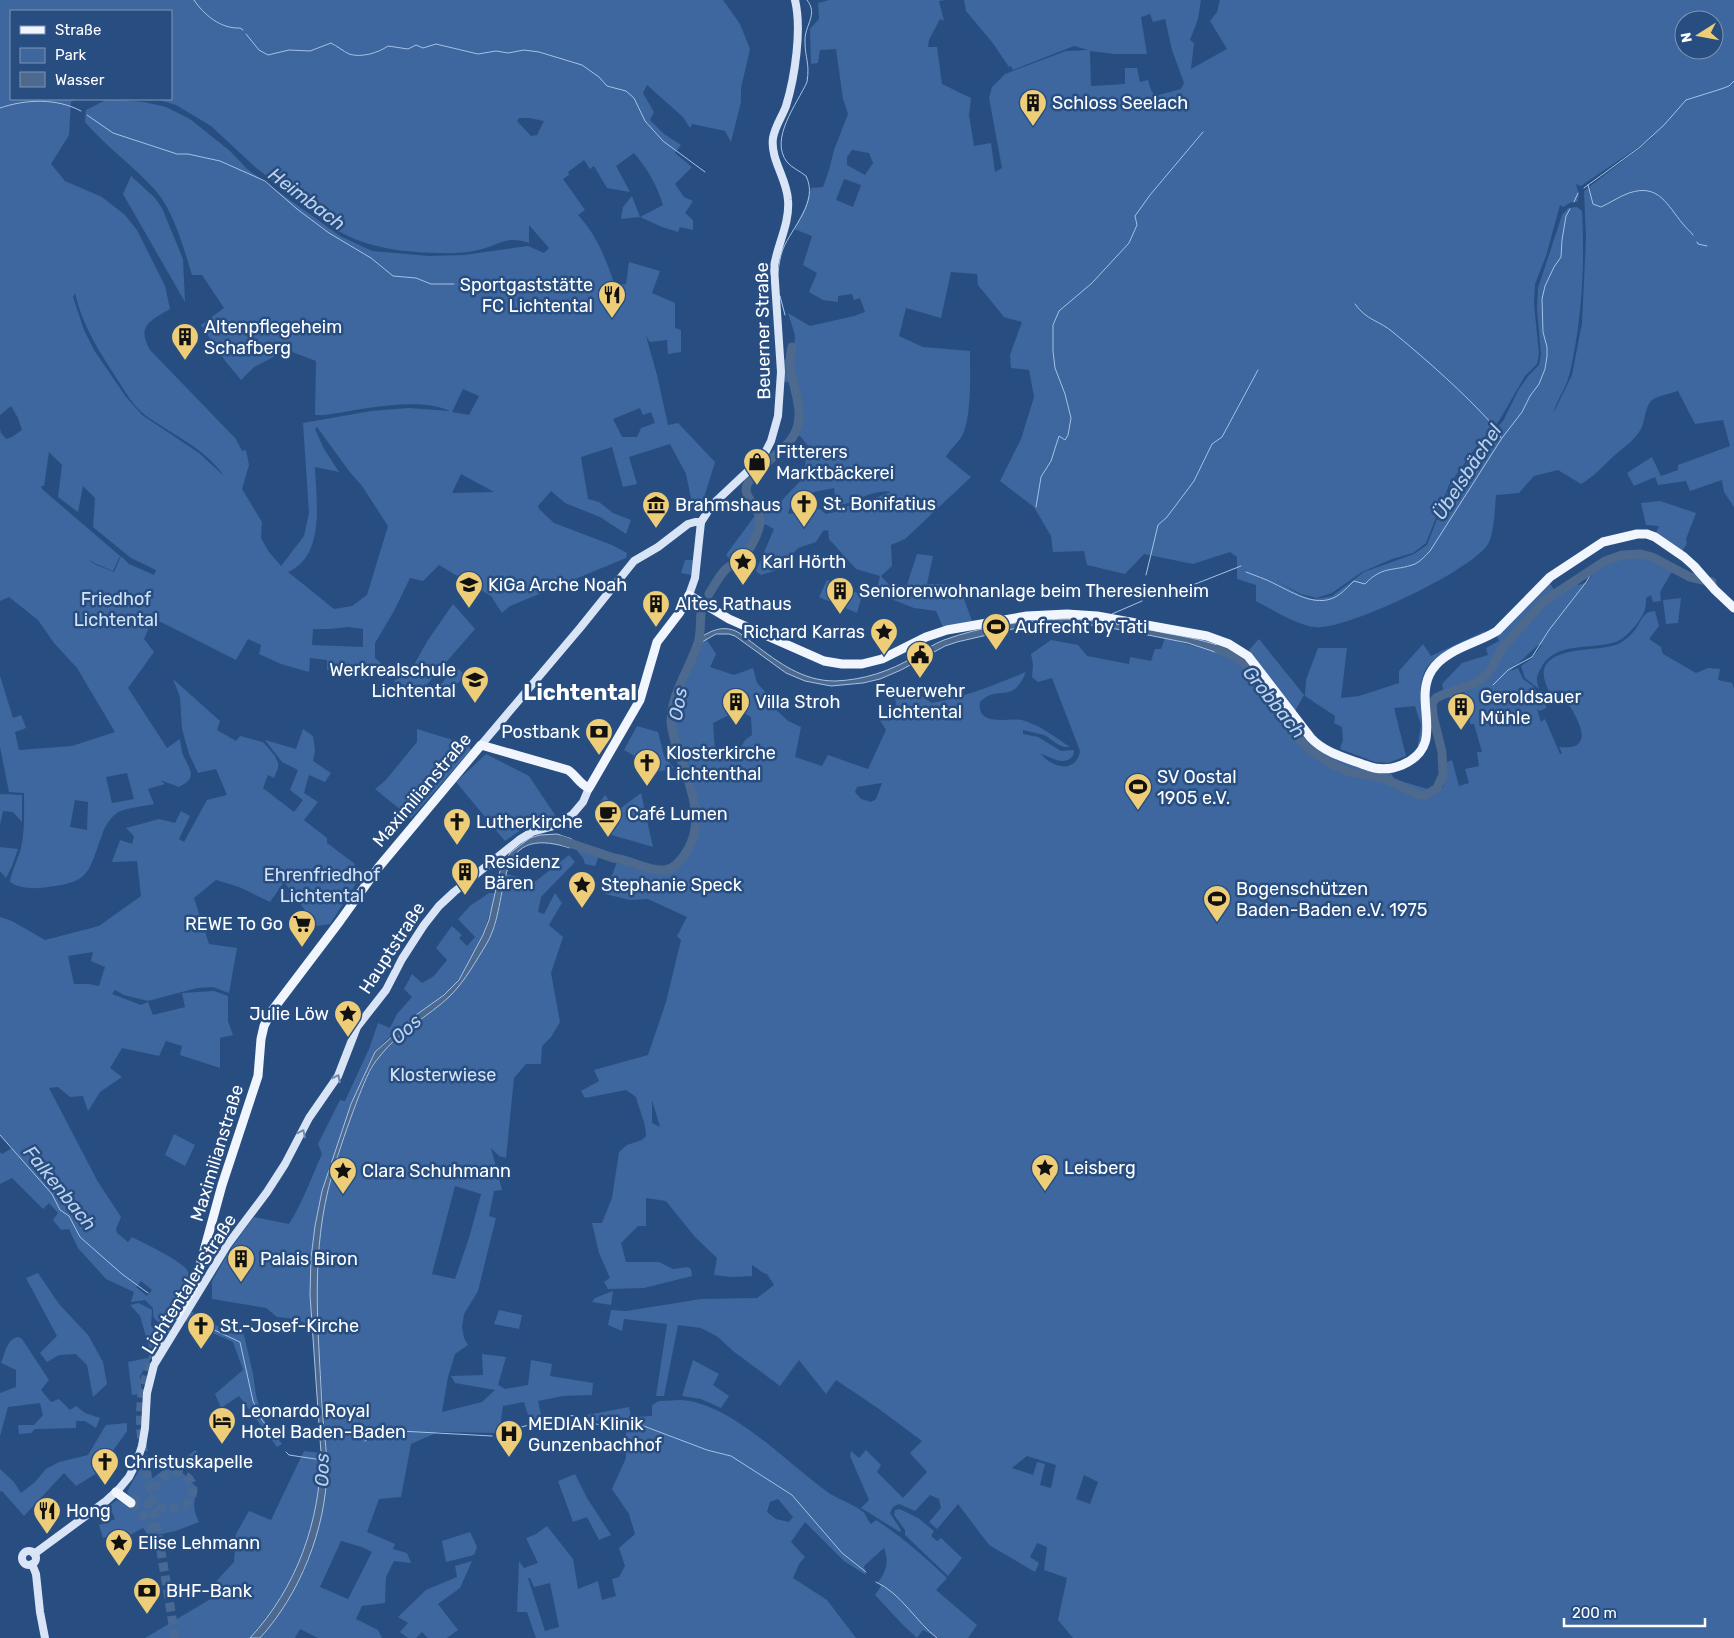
<svg xmlns="http://www.w3.org/2000/svg" width="1734" height="1638" font-family="Rubik,sans-serif">
  <style>
    .green { fill: #3d679e; fill-rule: evenodd }
    .water { fill: #4e698e; stroke: #a5c2e6 }
    .lines { fill: none; stroke-linecap: round; stroke-linejoin: round }
    .stream { stroke: #a5c2e6; stroke-width: 1 }
    .river { stroke: #4e698e; stroke-width: 9 }
    .primary-tunnel { stroke: #486994; stroke-width: 9; stroke-dasharray: 9 4.5; stroke-linecap: butt }
    .secondary { stroke: #d9e5f6; stroke-width: 8 }
    .primary { stroke: #f1f5fd; stroke-width: 9 }
    .oneway { stroke: #6f8ab0 }
    .labels { text-anchor: middle; dominant-baseline: central; stroke-width: 5; stroke-linejoin: round; paint-order: stroke }
    .poi-label { font-size: 18px; fill: #fff; stroke: #284e81; text-anchor: start }
    .street-label { font-size: 18px; fill: #fff; stroke: #284e81 }
    .park-label { font-size: 18px; fill: #d3e2f5; stroke: #284e81 }
    .water-label { font-size: 19px; font-style: italic; fill: #bcd2ed; stroke: #284e81 }
    .district-label { font-size: 22px; font-weight: bold; fill: #fff; stroke: #284e81 }
  </style>
  <rect width="100%" height="100%" fill="#284e81"/>
  <g class="green">
    <path d="M0 0H723L740 24 750 49 741 88V102L731 142 725 131 692 124 690 128 683 117 647 85 643 93 654 112 650 120 664 134 681 145 675 153 692 167 675 184 684 197 693 201 685 213 693 220V230L680 227 678 232 662 227 640 217 621 219 623 207 632 196 640 217 663 205C657 185 647 168 634 153L616 166 630 192 607 188 594 166 590 169 584 160 568 172 569 175 563 179 585 210 578 215C597 235 606 260 615 285L626 284 629 262 660 271 652 293 675 303V328L681 330V352L668 354 667 340 650 342 646 336 657 375 668 425 678 423 715 462 699 514 693 508 686 474 670 444 629 457 637 484 623 487 612 447 581 457 588 499 599 502 613 513 631 520 626 534 600 517 565 503 551 491 538 506 539 509 554 523 612 545 627 553 626 558 510 606 502 613 491 596 439 565 423 581 410 578 394 611 375 643V658L383 665 362 680 359 671 327 670V660L310 658 309 672 281 664 259 654 261 645 248 639 236 660 153 618 144 639 154 652 128 688 167 748 180 739C181 744 181 750 183 755 190 770 198 778 179 787L160 780 165 784 148 789 154 804C145 806 124 808 117 813 109 819 105 826 102 835 88 872 91 882 48 887 36 889 20 889 10 882 12 869 18 860 21 848 25 830 24 811 24 793L9 792 0 747V676L13 718 21 715 26 728 15 732 19 750 72 746 115 732 77 668 54 643 38 620 9 597 0 601V429L1 433 6 439 12 437 22 430 18 418 11 406 0 415ZM11 11H171V99H156L176 105 211 126 254 166 302 204C313 207 317 216 325 222 348 240 377 248 406 251 425 253 461 255 478 250 500 245 506 235 529 243V225L549 248 544 253 528 246 464 255 429 256 372 251 340 236 247 169 230 151 190 119 166 107 144 102 108 99 86 110 85 122C106 147 134 166 156 191 174 212 184 249 192 275H202L224 308 201 325 226 362 241 380 254 367 287 350 316 361 315 415H325C361 410 416 396 450 411L409 408 371 411 303 423 309 513 304 536 281 566 269 552 261 538 262 522 242 489 249 465 246 450 242 451 236 439 150 350C136 326 151 320 170 309L165 286 137 230 125 215 102 197 65 181 51 164 69 135 71 102 77 99H11ZM529 118 544 121 537 135 531 136 517 121 519 118ZM75 293C82 325 99 351 117 379 125 391 133 406 145 415 171 434 206 449 224 476L199 453 142 415 126 397 94 350 84 330 73 297ZM463 389 479 396 469 415 452 412ZM640 408 643 415 651 412 655 423 641 428 637 437H622L613 419ZM317 427 349 471 362 486 388 526 367 595 352 606 334 609 288 572C326 555 316 500 315 467L339 472 324 449 315 429ZM49 452 62 465 58 497 78 512 83 486 95 498 93 527 131 558 156 570 154 575 129 564 121 556 114 572 94 564 87 558 94 563 113 571 120 556 42 489 41 486H44ZM461 474 494 492 452 493ZM348 627 363 629V647L312 645 313 629H330ZM127 773 134 799 112 803 106 777ZM75 800 88 802 87 830 70 827Z"/>
    <path d="M829 0H947L939 1 944 21 940 19 929 40 928 47H937L942 84 971 98 969 115 974 146 991 143 995 172 1002 168 989 98 992 87 1005 74 1066 51 1088 50 1074 46 1013 70 1011 66 1009 67 992 42 966 11 964 0H1201L1198 19 1190 40 1194 43 1191 69 1227 49 1210 21 1217 12 1220 0H1734V507L1724 492 1722 480 1690 491 1686 481 1658 485 1655 477 1634 486 1627 473 1652 457 1661 476 1678 470V465L1730 446 1723 420 1695 424 1678 391C1672 393 1657 396 1652 400 1645 406 1645 421 1641 429 1634 440 1626 446 1616 454 1605 464 1595 476 1581 484L1558 470 1534 476 1519 493 1496 495C1495 506 1494 535 1488 544 1473 570 1345 631 1315 627 1299 626 1271 609 1256 601V585L1237 579V557L1230 552 1193 564 1144 554 1125 574 1087 565 1084 551 1053 552 1051 536 1034 507 1000 481 1021 439 1034 397 1029 370 1011 368 1010 355 1022 322 1004 317 978 285 977 274 951 272 941 318 906 308 899 336 923 347 970 351C970 372 972 417 962 436 958 443 950 449 946 457L971 477 905 539 891 545 892 566 881 576 890 586 907 585 917 554 933 556 927 584 959 585 972 621 943 627 936 611 914 608 876 593 880 576 856 569 829 539 828 530 823 531 816 542 798 548 787 560 778 564 777 570 761 575 756 571 774 529 765 524 738 567 726 555 756 514 770 513 803 478 808 446 800 436 792 435 796 406 791 383 783 381V361L794 351 795 335 788 313 810 326 854 316 865 312 860 298 854 300 852 294 838 296V302L823 300 809 292 817 273 803 265 812 236 794 229 805 207 811 188 823 187 829 170 834 150 848 114 843 99 836 49 820 50 818 63 811 64 810 29 819 19 818 3ZM1150 14 1153 22 1165 19 1172 50 1184 83 1181 89 1155 96 1151 90 1148 80 1140 82 1137 68H1125V84L1091 86 1090 51 1114 54H1147L1141 17ZM1684 20H1714V50H1684ZM1656 135 1584 191 1586 238 1582 323 1572 375 1553 414C1556 401 1567 387 1570 372 1582 320 1585 264 1582 211L1577 207 1568 208 1562 215 1538 288 1537 308 1541 355 1539 365 1529 375 1519 389 1503 421 1475 452 1450 486 1427 545 1414 554 1364 572 1332 596 1322 598 1313 599 1301 595 1275 580 1301 594 1316 598 1332 593 1362 572 1392 559 1413 553 1426 543 1449 485 1479 443 1499 421 1525 376 1537 364 1539 354 1534 304 1535 284 1546 256 1560 205 1563 207 1572 202H1577L1579 196 1576 184 1581 186ZM852 150 869 153 873 163 865 175 847 165V157ZM844 179 861 185 853 207 836 200ZM834 488 836 505C841 504 848 504 852 502 865 496 877 490 891 492L856 505 847 506 845 510 826 514 820 509 788 514 790 507 799 495Z"/>
    <path d="M131 176 155 198 162 208 183 259 185 302 123 194Z"/>
    <path d="M1660 501 1696 513 1686 539 1687 543 1682 552 1656 533 1659 526 1646 525 1641 503Z"/>
    <path d="M1632 555 1650 558 1673 570 1660 592 1661 601 1653 602 1651 595 1646 598C1646 601 1646 606 1645 609 1643 619 1627 637 1618 641 1593 651 1555 640 1541 668 1536 676 1536 680 1539 689L1525 678 1521 666 1531 659 1542 645H1538L1510 671 1518 668 1523 679 1533 686 1539 694 1534 699 1535 704 1541 700 1546 701V708L1540 711 1537 709 1541 722 1545 719 1560 754 1562 753 1559 747C1565 747 1570 748 1575 746 1594 737 1567 703 1560 690L1551 696C1548 689 1542 677 1544 670 1551 644 1602 653 1620 643 1625 640 1631 635 1635 630 1641 622 1643 611 1655 611L1659 626 1649 639 1661 647 1663 654 1696 673 1708 668 1720 669 1718 680 1732 683 1734 689V1638H1073L1058 1620 1067 1578 1044 1570 1047 1547 1037 1543 1030 1557 1039 1563 1035 1572 989 1545 958 1504 937 1529 929 1522 941 1508 939 1499 930 1495 915 1511 899 1504 893 1507 890 1513 901 1530 900 1532 861 1508 869 1500 850 1456 851 1451 859 1458 866 1450 881 1465 877 1472 903 1498 927 1472 910 1453 922 1441 879 1409 836 1380 826 1394 799 1360 780 1386 733 1351 718 1337 701 1328 678 1325 664 1396H656L667 1324 624 1319 622 1331 608 1325 611 1310 626 1311 701 1299 757 1298 774 1285 767 1274C761 1273 758 1268 752 1265V1276L731 1277 714 1275 717 1258 695 1237 666 1201 646 1198V1226H638L621 1243 626 1262H659L673 1269 687 1267 691 1269 692 1276 644 1288 608 1289 604 1282 610 1278 599 1253 592 1223H602L612 1198 619 1152 627 1145 642 1140 646 1136C646 1122 639 1110 636 1097L626 1090 585 1098 581 1091 599 1081 594 1070 648 1055 666 1002 681 940 677 936 687 917 648 899 630 900 605 894 617 862 599 856 595 866 585 864 583 858 577 851 578 849 587 851 589 845 656 867C685 870 694 837 695 813L670 723 671 705 682 672 700 643 707 640 716 654 710 667 734 675 753 668 757 683 766 693 763 697 788 721 801 727 795 757 822 766 828 755 868 769 886 730 879 719 897 711 895 697 915 692 932 703C965 697 995 685 1026 672 1012 706 998 683 980 702 979 707 980 713 984 716 994 723 1011 718 1022 720 1040 725 1055 737 1070 747 1058 748 1054 740 1044 735 1037 733 1030 732 1023 730V734L1038 737 1061 751 1074 750 1073 756C1063 767 1052 757 1041 754 1052 768 1076 774 1080 751L1052 678 1038 682 1032 677 1033 665 1031 654 1051 640 1078 645 1087 656 1129 664 1130 657 1151 661 1155 649H1161L1165 638 1227 655 1229 649 1249 660 1333 757 1373 772 1391 773 1394 779 1431 790 1443 788 1447 762 1452 760 1459 786 1469 783 1465 769 1479 766 1477 752H1482L1474 724H1470L1468 702 1463 688 1444 692 1442 684 1462 663 1488 655 1486 648 1499 641 1497 636 1549 582 1557 594 1575 581 1578 585 1588 582 1595 568 1605 562ZM739 710 751 717 752 735 745 740 740 749 715 751 713 723ZM882 783 876 799 871 802 861 799 855 792 857 787ZM652 1100 660 1127 652 1123ZM1027 1456 1056 1465 1051 1488 1040 1485 1045 1464 1037 1462 1033 1475 1012 1468ZM1084 1475 1098 1482 1090 1504 1076 1499Z"/>
    <path d="M685 560H694L692 575 681 573Z"/>
    <path d="M827 580 862 595 857 613 819 597Z"/>
    <path d="M1681 598 1678 623 1666 624 1663 600Z"/>
    <path d="M453 604 475 629 414 699 394 681 411 670 428 640Z"/>
    <path d="M1485 631C1473 651 1434 651 1425 671 1414 694 1428 713 1425 733 1424 738 1419 745 1417 750L1421 725 1415 706 1394 708 1406 756 1388 763 1375 762 1340 749 1343 740 1342 727 1334 723 1335 716 1305 696 1306 680 1318 648H1347L1341 698 1359 696 1399 683V671L1423 644 1431 656Z"/>
    <path d="M1259 639 1304 695 1295 711 1249 650Z"/>
    <path d="M456 667 465 675 444 699 435 691Z"/>
    <path d="M173 679 220 721 217 730 236 741 240 736 263 742 275 756 278 763V768L274 778 268 775 263 788 294 812 303 800 290 790 298 770 282 762 265 740 296 749 303 729 313 736 315 750 313 761 331 773 325 782 309 775 304 793 318 802 304 820 327 838V843L355 864 352 871 357 882 330 924 317 926 284 882 270 902 239 887 216 880 194 898 209 944 237 948 229 993 213 987 197 988 148 1001 124 995 115 990 112 994 141 1005 148 1002 153 1015 185 1007 182 993 214 991 228 996V1021L233 1035 220 1038V1068L180 1055 182 1046 166 1041 159 1056 122 1048 110 1068 122 1077 100 1092 88 1111 83 1096 70 1097 58 1087 49 1088 98 1182 121 1217 116 1229 117 1233 128 1242 132 1237C143 1243 185 1262 188 1272 189 1272 189 1279 189 1280L161 1324C153 1319 153 1317 153 1308L145 1300 131 1302 134 1292 106 1279 78 1248 69 1229 61 1230 53 1220 58 1213 49 1203 43 1209 12 1178 0 1184V1152L2 1154 12 1148 0 1135V917L12 921 45 940 99 926 141 896 137 861 112 862 120 840 132 844 134 836 126 828 159 819 175 823 181 811 190 816 179 839 184 842 207 800 227 795 216 769 198 773 189 754 182 729 180 697ZM93 952 91 961 105 967 99 986 89 984H74L68 956ZM141 1281 152 1290 147 1296 136 1287Z"/>
    <path d="M637 726 658 732 664 756 674 768 652 773 649 760 643 761 624 750Z"/>
    <path d="M417 729 469 745 471 750 411 818 375 789 385 781 417 742Z"/>
    <path d="M486 754 529 776 555 815 542 826 522 829 505 841 456 782Z"/>
    <path d="M641 793 653 847 605 833 602 826 605 823 598 812 597 806 605 795 617 811Z"/>
    <path d="M0 794 22 795V822L13 812 3 811 0 825Z"/>
    <path d="M0 847 18 849 12 866 6 878 0 871Z"/>
    <path d="M569 855 575 862 541 897 538 912 544 914 555 893 562 903 549 925 563 937 551 973 560 1022 551 1037 542 1046 541 1064H526L514 1078 506 1158 499 1156 491 1148 502 1190 494 1191 489 1216 496 1218 478 1291 464 1314 462 1327 464 1338 468 1345 455 1354 448 1377 442 1412 482 1402 495 1390 455 1383 451 1376 483 1375 482 1354 506 1357 498 1385 505 1389 528 1385 531 1360 552 1364 550 1376 593 1383 592 1395 563 1396 538 1401 542 1419 530 1422 524 1402 503 1406 499 1433 438 1432 411 1444 401 1497 379 1499 367 1532 395 1544 393 1549 407 1553 411 1563 394 1561 386 1577 385 1603 362 1606 356 1619 378 1630 382 1638H318L300 1629 295 1638H261L286 1603 305 1569 316 1537 323 1503 327 1470 326 1443 320 1361 313 1326 295 1319 277 1317 266 1308 212 1299V1281L229 1251 254 1217 289 1224C303 1202 311 1178 322 1154L318 1144 340 1100 345 1101 369 1049 378 1023 390 1028 397 1014 412 997 404 989 412 974 422 983 434 976 447 960 436 948 452 926 462 935 459 938 467 946 475 937 458 919 470 906 489 893H495C486 930 473 972 442 996 422 1012 391 1032 375 1052 371 1058 368 1066 365 1073 346 1111 337 1151 327 1192L346 1131 356 1105 364 1083 379 1056 396 1039 449 996 489 940 495 925 506 874 536 881ZM455 1186 481 1194 469 1238 455 1279 432 1274ZM341 1541 362 1547 372 1552 348 1599 320 1587Z"/>
    <path d="M174 1134 195 1145 185 1166 165 1155Z"/>
    <path d="M38 1273 59 1304 88 1335 103 1362 107 1384 93 1397 87 1365 76 1354 59 1355 47 1362 40 1353 57 1336 26 1278Z"/>
    <path d="M613 1291 611 1305 592 1302 595 1298Z"/>
    <path d="M139 1303 152 1310 151 1326 159 1334 152 1357 140 1376 142 1394 132 1395 128 1362 152 1357 140 1316 130 1305Z"/>
    <path d="M499 1310 522 1315 519 1329 494 1324Z"/>
    <path d="M190 1311 232 1334 243 1331 253 1374 256 1395 262 1417 282 1444 277 1447 239 1396 221 1408 215 1394 243 1370 233 1342 184 1320Z"/>
    <path d="M18 1337 22 1339 49 1380 41 1390 51 1402 59 1399 70 1410 76 1406 85 1413 100 1418 96 1428 85 1421H76V1428L35 1429 31 1433 19 1434 18 1425H34L43 1415 40 1403 8 1407 0 1436V1393L16 1387V1370L1 1363C5 1353 7 1339 18 1337Z"/>
    <path d="M693 1360 719 1374 713 1385 729 1396 721 1408 701 1399 682 1396Z"/>
    <path d="M681 1400C731 1403 786 1462 826 1491 835 1498 856 1505 863 1512 866 1514 868 1521 871 1524L876 1520C902 1537 924 1556 947 1578L936 1590 977 1625 968 1638H939L923 1630 917 1638 901 1623 875 1595 881 1586 878 1582C887 1571 889 1561 884 1548L864 1566 866 1575 844 1561 805 1522 791 1542 805 1557 799 1564 793 1578 827 1600 856 1638H536L527 1612H517L519 1561 524 1568 538 1563 526 1538 536 1534 547 1526 573 1559 578 1589 598 1581 602 1600 616 1596 612 1579 619 1577 625 1566 619 1548 635 1534 629 1514 612 1489 626 1458V1431L636 1432 633 1423 588 1420 587 1415 629 1407 631 1417 652 1416V1405L659 1401ZM778 1499 793 1517 789 1522 776 1519 767 1512 770 1502ZM528 1578H530L534 1587 550 1583 559 1627 545 1631Z"/>
    <path d="M127 1423V1431L97 1473 76 1486 64 1473 24 1516 2 1491 0 1492V1469L14 1482 21 1493 35 1482 46 1469 59 1462 88 1455 106 1425Z"/>
    <path d="M195 1450 198 1453 183 1465 181 1471 197 1488C194 1501 192 1509 199 1522 188 1526 178 1531 166 1533 160 1535 156 1534 150 1538L143 1528 130 1535 124 1533 113 1542 108 1537 103 1538 99 1525 115 1519 109 1506 117 1500 127 1505 132 1500 127 1492 141 1466 147 1477 153 1478 178 1458 182 1461Z"/>
    <path d="M304 1451 321 1453C320 1522 297 1587 250 1638H145L214 1597 208 1590 234 1562 236 1534 249 1511 271 1520Z"/>
    <path d="M575 1474 587 1498 611 1535 599 1540 587 1517 573 1522 558 1481Z"/>
    <path d="M900 1509 918 1518 934 1531 931 1536 937 1541 941 1538 962 1558 948 1576 905 1535V1530L894 1515 895 1510Z"/>
    <path d="M470 1532 477 1547 474 1555 446 1562 442 1541Z"/>
    <path d="M472 1561 460 1588 438 1604 458 1630 447 1638H428L422 1632 416 1638H408L400 1632 408 1623 398 1617 426 1590 457 1577 455 1566Z"/>
  </g>
  <g class="water">
    <path d="M1066 619C1100 620 1133 626 1165 633 1187 637 1208 641 1229 649L1227 656 1188 643 1128 631 1085 624H1043L1017 628 957 642 945 646 901 670 880 679 863 683 831 686 805 681 786 673 735 636 729 634H716L702 642 701 637C709 632 719 627 729 629 738 630 747 639 754 644 779 663 803 681 835 681 864 680 890 671 914 657 924 651 933 644 944 640 982 626 1026 620 1066 619Z"/>
    <path d="M557 834 572 839 570 848C489 822 512 900 487 943 476 961 465 981 450 996 428 1017 399 1031 380 1056 369 1068 363 1086 357 1101 348 1125 339 1150 332 1175 310 1252 318 1326 322 1405 323 1426 327 1448 327 1469 326 1529 300 1594 260 1638H250C297 1587 320 1522 321 1453L310 1295 311 1258 315 1226 322 1191 351 1104 375 1052 416 1015 444 995 459 980 483 935 489 920 500 871 510 853 530 838 540 835Z"/>
  </g>
  <g class="lines">
    <g class="stream">
      <path d="M194 0C204 15 221 29 240 28L243 30"/>
      <path d="M246 34 259 50 268 55 289 50 310 51 331 43C337 46 343 51 349 54 361 58 378 53 388 46L408 49 416 45 423 48 436 44 478 54 496 51 508 53 524 50 539 52 582 65 599 77 607 86 626 91 634 98 645 121 663 141 705 172"/>
      <path d="M0 108C26 99 57 98 81 111"/>
      <path d="M87 115 113 133 177 154H188L220 161 265 181 297 209 329 233 371 258 393 276 416 278 431 284H454"/>
      <path d="M1588 185 1593 204 1601 207C1610 203 1620 196 1629 193 1659 183 1667 205 1683 224 1686 228 1690 231 1693 235"/>
      <path d="M1584 188 1640 147 1664 125 1686 100 1721 89 1729 86 1734 81"/>
      <path d="M1574 202 1578 193"/>
      <path d="M1697 242 1698 244 1707 246"/>
      <path d="M778 273C779 264 780 257 783 249 792 227 819 202 806 176 800 171 792 168 787 162 769 139 797 104 807 82 810 63 805 58 805 42 804 25 819 15 807 0"/>
      <path d="M780 296 785 315"/>
      <path d="M1355 304C1367 321 1379 320 1394 333 1429 362 1463 392 1493 425"/>
      <path d="M1498 433 1501 438"/>
      <path d="M1036 507 1041 477 1051 461 1059 436 1065 440 1068 435 1071 418 1065 394 1055 368 1053 351V325L1059 311 1092 283 1129 243 1137 225 1135 216 1150 195 1203 132"/>
      <path d="M1246 572C1256 576 1266 579 1275 584 1294 593 1319 610 1340 594 1345 590 1350 585 1354 581L1365 584C1383 565 1393 572 1415 564 1421 561 1426 555 1430 551L1502 438 1522 412 1530 396 1539 384 1545 369 1547 356V347L1543 332 1542 299 1545 286 1554 267 1561 257 1562 240 1566 216 1570 209"/>
      <path d="M1146 575 1158 525 1167 517 1194 481 1212 444 1222 437 1258 370"/>
      <path d="M1146 591 1157 587 1180 590 1241 566"/>
      <path d="M1112 614 1142 601"/>
      <path d="M1493 685 1508 670 1532 657 1549 630 1587 581 1594 568"/>
      <path d="M1447 694 1451 697"/>
      <path d="M1457 696 1460 695"/>
      <path d="M463 877 465 878"/>
      <path d="M0 1135 52 1194 60 1210 69 1216 80 1237 122 1274 148 1293"/>
      <path d="M193 1320 240 1342 253 1401 262 1420 277 1440"/>
      <path d="M585 1422 607 1426 641 1425 707 1450 731 1456 792 1495 842 1553 866 1572"/>
      <path d="M507 1431C520 1428 565 1413 576 1416"/>
      <path d="M365 1441C376 1434 386 1432 400 1431L492 1436"/>
      <path d="M286 1452 289 1455 322 1460"/>
      <path d="M876 1582C901 1593 916 1622 937 1638"/>
    </g>
    <g class="river">
      <path d="M709 594C714 586 719 576 726 569 730 565 735 564 739 561 748 553 756 539 759 528 765 507 739 498 748 483 761 459 796 450 799 419 801 394 785 374 792 347"/>
      <path d="M1218 649C1263 662 1277 722 1310 750 1321 758 1334 766 1347 771 1359 775 1373 775 1385 779 1397 784 1408 790 1420 795H1426L1437 788 1443 775 1442 752 1433 716 1432 703 1436 698 1442 695 1478 682 1489 672 1504 646 1544 601 1605 561 1622 555 1641 554 1652 557 1690 577 1712 582"/>
      <path d="M561 840 613 858C630 859 648 872 665 870 674 869 681 860 685 854 705 826 693 792 682 763 678 750 672 736 671 722 671 694 689 670 698 643 701 634 700 623 701 613"/>
    </g>
    <g class="primary-tunnel">
      <path d="M131 1498C144 1502 162 1510 176 1508 182 1508 186 1505 189 1501 207 1476 160 1453 153 1499"/>
      <path d="M131 1503 147 1519 155 1534"/>
      <path d="M175 1638C169 1598 162 1557 155 1517 148 1474 134 1428 144 1384 150 1359 163 1337 177 1315"/>
    </g>
    <g class="secondary">
      <path d="M689 595 695 578 701 522 712 505 763 457 771 441 778 416 781 372 774 267C777 245 790 224 788 200 787 179 770 159 773 138 775 126 782 117 786 106 795 77 802 29 795 0"/>
      <path d="M481 745 580 628 634 561 658 547 688 524 695 522H701"/>
      <path d="M156 1358 162 1328 187 1286 196 1276"/>
      <circle cx="29" cy="1558" r="7"/>
      <path d="M34 1554 106 1501 119 1489 129 1477 137 1461 142 1446 145 1428 147 1393 154 1365 228 1244 267 1192 285 1164 309 1118 338 1076 357 1027 386 990 402 959 424 925 439 906 454 892 519 840 532 832 554 826 572 815 583 802 589 788"/>
      <path d="M32 1564 36 1574 40 1612 45 1638"/>
    </g>
    <g class="primary">
      <path d="M177 1315 195 1284 222 1185 258 1076 261 1039 264 1026 271 1012 340 921 378 868 481 745 568 770C576 775 580 785 589 788L640 700 657 642 680 612 689 595 729 619 824 661 842 664H862L882 659 926 637 947 630 1027 616 1067 614 1097 616 1207 636 1229 644 1248 656 1311 738C1325 753 1346 758 1365 765 1377 770 1390 770 1402 765 1449 745 1411 702 1432 670 1446 649 1476 644 1497 631L1550 577 1603 542 1637 534H1647L1655 537 1684 557 1694 566 1715 590 1734 608"/>
      <path d="M116 1492 131 1503"/>
    </g>
  </g>
  <defs><path id="oneway-chevron" d="M-2-3.5L2.5 0L-2 3.5" fill="none" stroke-width="1.6" stroke-linecap="round" stroke-linejoin="round" transform="scale(1.25)"/></defs>
  <g class="oneway">
    <use href="#oneway-chevron" transform="translate(337 1078) rotate(-63)"/>
    <use href="#oneway-chevron" transform="translate(302 1133) rotate(-64)"/>
  </g>
  <defs>
    <symbol id="building-pin" viewBox="-11 -11 22 30"><path d="M0 17L-7.5 6A9.5 9.5 0 1 1 7.5 6Z" fill="#edcd77" stroke="#284e81"/><path d="M-4-6H4V6H1V3H-1V6H-4ZM-2.5-4.3h1.7v1.8h-1.7ZM.8-4.3h1.7v1.8H.8ZM-2.5-1h1.7V.8h-1.7ZM.8-1h1.7V.8H.8Z" fill="#111"/></symbol>
    <symbol id="restaurant-pin" viewBox="-11 -11 22 30"><path d="M0 17L-7.5 6A9.5 9.5 0 1 1 7.5 6Z" fill="#edcd77" stroke="#284e81"/><path d="M-5-6h1v4h1v-4h1v4h1v-4h1v5L-1.5 .5V6h-2V.5L-5-1ZM5-6V6H3V1.5H1.5Q1.5-4 5-6Z" fill="#111"/></symbol>
    <symbol id="shop-pin" viewBox="-11 -11 22 30"><path d="M0 17L-7.5 6A9.5 9.5 0 1 1 7.5 6Z" fill="#edcd77" stroke="#284e81"/><path d="M-5-2.5h2.3a2.7 3.5 0 0 1 5.4 0H5L5.5 6h-11ZM-1.5-2.5h3a1.5 2.3 0 0 0-3 0Z" fill="#111"/></symbol>
    <symbol id="church-pin" viewBox="-11 -11 22 30"><path d="M0 17L-7.5 6A9.5 9.5 0 1 1 7.5 6Z" fill="#edcd77" stroke="#284e81"/><path d="M-1.2-6h2.4v3.5h3.3v2.4h-3.3V6h-2.4V-.1h-3.3v-2.4h3.3Z" fill="#111"/></symbol>
    <symbol id="museum-pin" viewBox="-11 -11 22 30"><path d="M0 17L-7.5 6A9.5 9.5 0 1 1 7.5 6Z" fill="#edcd77" stroke="#284e81"/><path d="M0-6L6-3V-2H-6V-3ZM-5-1h2V3h-2ZM-1-1h2V3h-2ZM3-1h2V3H3ZM-6 4H6V6H-6Z" fill="#111"/></symbol>
    <symbol id="sight-pin" viewBox="-11 -11 22 30"><path d="M0 17L-7.5 6A9.5 9.5 0 1 1 7.5 6Z" fill="#edcd77" stroke="#284e81"/><path d="M0-6L1.8-2.2L6-1.7L2.9 1.2L3.7 5.4L0 3.3L-3.7 5.4L-2.9 1.2L-6-1.7L-1.8-2.2Z" fill="#111"/></symbol>
    <symbol id="school-pin" viewBox="-11 -11 22 30"><path d="M0 17L-7.5 6A9.5 9.5 0 1 1 7.5 6Z" fill="#edcd77" stroke="#284e81"/><path d="M0-5L7-2L0 1L-7-2ZM-4 1L0 2.5L4 1V4Q0 6-4 4Z" fill="#111"/></symbol>
    <symbol id="stadium-pin" viewBox="-11 -11 22 30"><path d="M0 17L-7.5 6A9.5 9.5 0 1 1 7.5 6Z" fill="#edcd77" stroke="#284e81"/><path d="M0-5a6.5 5 0 1 0 0 10a6.5 5 0 1 0 0-10ZM-3.5-1.8h7v3.6h-7Z" fill="#111"/></symbol>
    <symbol id="civic-pin" viewBox="-11 -11 22 30"><path d="M0 17L-7.5 6A9.5 9.5 0 1 1 7.5 6Z" fill="#edcd77" stroke="#284e81"/><path d="M-.6-6.5H3V-4.5H.6V-3L4-1V1h2V6H-6V1h2V-1L-.6-3ZM-1.2 2.5V6h2.4V2.5Z" fill="#111"/></symbol>
    <symbol id="bank-pin" viewBox="-11 -11 22 30"><path d="M0 17L-7.5 6A9.5 9.5 0 1 1 7.5 6Z" fill="#edcd77" stroke="#284e81"/><path d="M-6-4H6V4H-6ZM0-2.3a2.3 2.3 0 1 0 0 4.6a2.3 2.3 0 1 0 0-4.6Z" fill="#111"/></symbol>
    <symbol id="cafe-pin" viewBox="-11 -11 22 30"><path d="M0 17L-7.5 6A9.5 9.5 0 1 1 7.5 6Z" fill="#edcd77" stroke="#284e81"/><path d="M-5.5-4.5H6V0H3Q3 3.5 0 3.5H-2.5Q-5.5 3.5-5.5 0ZM3-3.2v2h1.7v-2ZM-6 4.5H4V6H-6Z" fill="#111"/></symbol>
    <symbol id="supermarket-pin" viewBox="-11 -11 22 30"><path d="M0 17L-7.5 6A9.5 9.5 0 1 1 7.5 6Z" fill="#edcd77" stroke="#284e81"/><path d="M-6-5.5h2.5l.6 2H6L4.5 2H-2.5L-4.4-4H-6ZM-1.5 3.2a1.3 1.3 0 1 0 .1 0ZM3 3.2a1.3 1.3 0 1 0 .1 0Z" fill="#111"/></symbol>
    <symbol id="hotel-pin" viewBox="-11 -11 22 30"><path d="M0 17L-7.5 6A9.5 9.5 0 1 1 7.5 6Z" fill="#edcd77" stroke="#284e81"/><path d="M-6-4.5h1.5V1H6V5H4.5V3h-9V5H-6ZM-4 0a1.8 1.8 0 1 1 3.6 0ZM.5 0V-2.5h3Q6-2.5 6 0Z" fill="#111"/></symbol>
    <symbol id="hospital-pin" viewBox="-11 -11 22 30"><path d="M0 17L-7.5 6A9.5 9.5 0 1 1 7.5 6Z" fill="#edcd77" stroke="#284e81"/><path d="M-5-5h3v3.5h4V-5h3V5h-3V1.5h-4V5h-3Z" fill="#111"/></symbol>
  </defs>
  <g fill-rule="evenodd">
    <use href="#building-pin" x="1017" y="87" width="32" height="43"/>
    <use href="#restaurant-pin" x="596" y="279" width="32" height="43"/>
    <use href="#building-pin" x="169" y="321" width="32" height="43"/>
    <use href="#shop-pin" x="741" y="446" width="32" height="43"/>
    <use href="#church-pin" x="788" y="488" width="32" height="43"/>
    <use href="#museum-pin" x="640" y="489" width="32" height="43"/>
    <use href="#sight-pin" x="727" y="546" width="32" height="43"/>
    <use href="#school-pin" x="453" y="569" width="32" height="43"/>
    <use href="#building-pin" x="824" y="575" width="32" height="43"/>
    <use href="#building-pin" x="640" y="588" width="32" height="43"/>
    <use href="#stadium-pin" x="980" y="611" width="32" height="43"/>
    <use href="#sight-pin" x="868" y="616" width="32" height="43"/>
    <use href="#civic-pin" x="904" y="639" width="32" height="43"/>
    <use href="#school-pin" x="459" y="664" width="32" height="43"/>
    <use href="#building-pin" x="720" y="686" width="32" height="43"/>
    <use href="#building-pin" x="1445" y="691" width="32" height="43"/>
    <use href="#bank-pin" x="583" y="716" width="32" height="43"/>
    <use href="#church-pin" x="631" y="747" width="32" height="43"/>
    <use href="#stadium-pin" x="1122" y="771" width="32" height="43"/>
    <use href="#cafe-pin" x="592" y="798" width="32" height="43"/>
    <use href="#church-pin" x="441" y="806" width="32" height="43"/>
    <use href="#building-pin" x="449" y="856" width="32" height="43"/>
    <use href="#sight-pin" x="566" y="869" width="32" height="43"/>
    <use href="#stadium-pin" x="1201" y="883" width="32" height="43"/>
    <use href="#supermarket-pin" x="286" y="908" width="32" height="43"/>
    <use href="#sight-pin" x="332" y="998" width="32" height="43"/>
    <use href="#sight-pin" x="1029" y="1152" width="32" height="43"/>
    <use href="#sight-pin" x="327" y="1155" width="32" height="43"/>
    <use href="#building-pin" x="225" y="1243" width="32" height="43"/>
    <use href="#church-pin" x="185" y="1310" width="32" height="43"/>
    <use href="#hotel-pin" x="206" y="1405" width="32" height="43"/>
    <use href="#hospital-pin" x="493" y="1418" width="32" height="43"/>
    <use href="#church-pin" x="89" y="1446" width="32" height="43"/>
    <use href="#restaurant-pin" x="31" y="1495" width="32" height="43"/>
    <use href="#sight-pin" x="103" y="1527" width="32" height="43"/>
    <use href="#bank-pin" x="131" y="1575" width="32" height="43"/>
  </g>
  <g class="labels">
    <g class="poi-label">
      <text x="1052" y="103">Schloss Seelach</text>
      <text x="593" y="285" text-anchor="end">Sportgaststätte<tspan x="593" dy="21">FC Lichtental</tspan></text>
      <text x="204" y="327">Altenpflegeheim<tspan x="204" dy="21">Schafberg</tspan></text>
      <text x="776" y="452">Fitterers<tspan x="776" dy="21">Marktbäckerei</tspan></text>
      <text x="823" y="504">St. Bonifatius</text>
      <text x="675" y="505">Brahmshaus</text>
      <text x="762" y="562">Karl Hörth</text>
      <text x="488" y="585">KiGa Arche Noah</text>
      <text x="859" y="591">Seniorenwohnanlage beim Theresienheim</text>
      <text x="675" y="604">Altes Rathaus</text>
      <text x="1015" y="627">Aufrecht by Tati</text>
      <text x="865" y="632" text-anchor="end">Richard Karras</text>
      <text x="456" y="670" text-anchor="end">Werkrealschule<tspan x="456" dy="21">Lichtental</tspan></text>
      <text x="920" y="691" text-anchor="middle">Feuerwehr<tspan x="920" dy="21">Lichtental</tspan></text>
      <text x="1480" y="697">Geroldsauer<tspan x="1480" dy="21">Mühle</tspan></text>
      <text x="755" y="702">Villa Stroh</text>
      <text x="580" y="732" text-anchor="end">Postbank</text>
      <text x="666" y="753">Klosterkirche<tspan x="666" dy="21">Lichtenthal</tspan></text>
      <text x="1157" y="777">SV Oostal<tspan x="1157" dy="21">1905 e.V.</tspan></text>
      <text x="627" y="814">Café Lumen</text>
      <text x="476" y="822">Lutherkirche</text>
      <text x="484" y="862">Residenz<tspan x="484" dy="21">Bären</tspan></text>
      <text x="601" y="885">Stephanie Speck</text>
      <text x="1236" y="889">Bogenschützen<tspan x="1236" dy="21">Baden-Baden e.V. 1975</tspan></text>
      <text x="283" y="924" text-anchor="end">REWE To Go</text>
      <text x="329" y="1014" text-anchor="end">Julie Löw</text>
      <text x="1064" y="1168">Leisberg</text>
      <text x="362" y="1171">Clara Schuhmann</text>
      <text x="260" y="1259">Palais Biron</text>
      <text x="220" y="1326">St.-Josef-Kirche</text>
      <text x="241" y="1411">Leonardo Royal<tspan x="241" dy="21">Hotel Baden-Baden</tspan></text>
      <text x="528" y="1424">MEDIAN Klinik<tspan x="528" dy="21">Gunzenbachhof</tspan></text>
      <text x="124" y="1462">Christuskapelle</text>
      <text x="66" y="1511">Hong</text>
      <text x="138" y="1543">Elise Lehmann</text>
      <text x="166" y="1591">BHF-Bank</text>
    </g>
    <g class="street-label">
      <text transform="translate(763 331) rotate(-91)">Beuerner Straße</text>
      <text transform="translate(422 790) rotate(-50)">Maximilianstraße</text>
      <text transform="translate(392 948) rotate(-57)">Hauptstraße</text>
      <text transform="translate(217 1153) rotate(-73)">Maximilianstraße</text>
      <text transform="translate(189 1284) rotate(-58)">Lichtentaler Straße</text>
    </g>
    <g class="park-label">
      <text x="116" y="599">Friedhof<tspan x="116" dy="21">Lichtental</tspan></text>
      <text x="322" y="875">Ehrenfriedhof<tspan x="322" dy="21">Lichtental</tspan></text>
      <text x="443" y="1075">Klosterwiese</text>
    </g>
    <g class="water-label">
      <text transform="translate(307 199) rotate(37)">Heimbach</text>
      <text transform="translate(1467 472) rotate(-57)">Übelsbächel</text>
      <text transform="translate(1274 702) rotate(51)">Grobbach</text>
      <text transform="translate(678 704) rotate(-80)">Oos</text>
      <text transform="translate(406 1029) rotate(-42)">Oos</text>
      <text transform="translate(60 1188) rotate(51)">Falkenbach</text>
      <text transform="translate(322 1470) rotate(-89)">Oos</text>
    </g>
    <g class="district-label">
      <text x="580" y="692">Lichtental</text>
    </g>
  </g>
  <rect x="10" y="10" width="162" height="90" fill="#284e81" stroke="#7e95b3"/>
  <rect x="20" y="26" width="25" height="8" fill="#f1f5fd" stroke="#7e95b3"/>
  <text x="55" y="35" font-size="15" fill="#ffffff">Straße</text>
  <rect x="20" y="48" width="25" height="15" fill="#3d679e" stroke="#7e95b3"/>
  <text x="55" y="60" font-size="15" fill="#ffffff">Park</text>
  <rect x="20" y="72" width="25" height="15" fill="#4e698e" stroke="#7e95b3"/>
  <text x="55" y="85" font-size="15" fill="#ffffff">Wasser</text>
  <g transform="translate(1699 35) rotate(259)"><circle r="24" fill="#284e81" stroke="#7e95b3"/>
  <path d="M0-4L9 19L0 12L-9 19Z" fill="#edcd77"/>
  <text y="-8" font-size="14" font-weight="bold" text-anchor="middle" fill="#ffffff">N</text>
  </g>
  <path d="M1564 1618v8h141v-8" fill="none" stroke="#ffffff" stroke-width="2.5"/>
  <text x="1572" y="1618" font-size="15" fill="#ffffff" stroke="#284e81" stroke-width="4" paint-order="stroke">200 m</text>
</svg>
